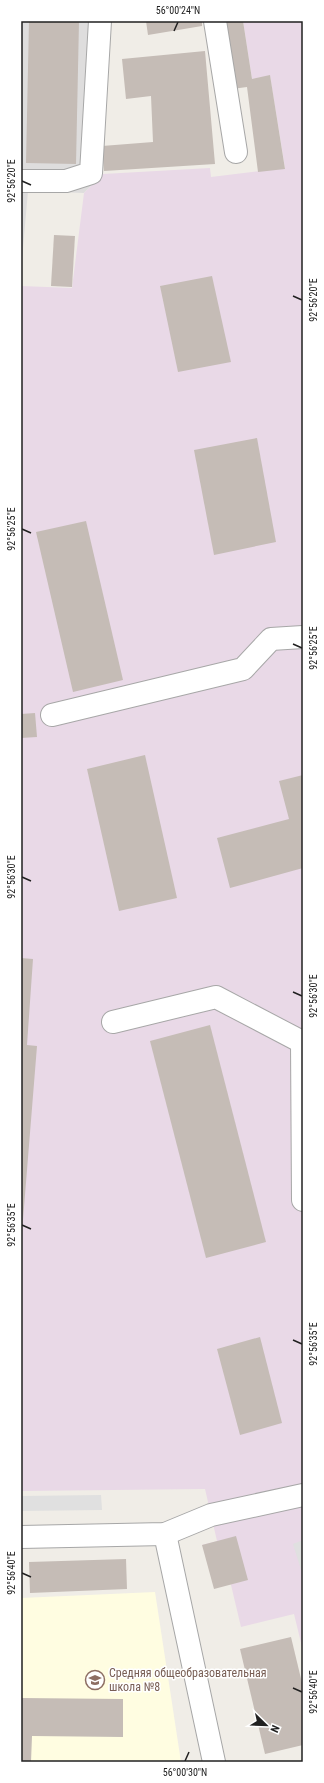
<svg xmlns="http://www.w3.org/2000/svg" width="324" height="1783" font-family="'Roboto Condensed',sans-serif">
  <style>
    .residential { fill: #dedddd }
    .industrial { fill: #e9d9e7 }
    .education { fill: #fffde1 }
    .parking { fill: #e0e0e0 }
    .building { fill: #c5bcb6 }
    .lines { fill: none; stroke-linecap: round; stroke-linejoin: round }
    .minor-casing { stroke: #a7a7a7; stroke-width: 24 }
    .minor { stroke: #fff; stroke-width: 22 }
    .ticks { fill: none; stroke: #202020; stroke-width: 1.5 }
    .labels { text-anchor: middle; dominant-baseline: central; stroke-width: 3; stroke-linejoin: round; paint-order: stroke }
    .education-label { font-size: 12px; fill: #785e54; stroke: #fff; text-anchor: start }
    .neatline { fill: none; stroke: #202020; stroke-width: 1.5 }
    .ticks-label { font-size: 10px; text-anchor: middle; fill: #202020 }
  </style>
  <rect width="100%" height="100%" fill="#f0ede7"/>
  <path class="residential" d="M21 21H104L103 174 84 193 28 191 21 271Z"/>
  <path class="industrial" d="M243 21H303V1651L294 1614 241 1627 231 1585 202 1545 217 1541 205 1489 21 1491V286L72 288 84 193 103 174 210 168 211 177 285 168 270 76 252 79Z"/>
  <path class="education" d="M155 1592 181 1762H21V1598Z"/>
  <g class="parking">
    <path d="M101 1495 102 1510 21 1511V1496Z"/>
    <path d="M303 1540V1576L293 1544Z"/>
  </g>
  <g class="building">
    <path d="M29 21H79L76 164 26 163Z"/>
    <path d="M146 21H202V26L148 35Z"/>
    <path d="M222 21H243L252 79 270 75 285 169 258 172 247 87 232 89Z"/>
    <path d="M205 51 215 164 104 171 102 146 153 142 151 96 126 99 122 59Z"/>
    <path d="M54 235 75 236 72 287 51 286Z"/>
    <path d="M212 276 231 362 178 372 160 286Z"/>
    <path d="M257 438 276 542 214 555 194 450Z"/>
    <path d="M86 521 123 680 73 692 36 532Z"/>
    <path d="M35 713 37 737 21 738V714Z"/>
    <path d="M145 755 177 898 119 911 87 769Z"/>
    <path d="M303 775V868L230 888 217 838 289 819 279 781Z"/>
    <path d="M21 958 33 959 27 1045 37 1046 22 1232Z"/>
    <path d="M210 1025 266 1242 206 1258 150 1041Z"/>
    <path d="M260 1337 282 1423 240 1435 217 1349Z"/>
    <path d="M236 1536 248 1580 214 1589 202 1545Z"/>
    <path d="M126 1559 127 1589 30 1593 29 1562Z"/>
    <path d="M291 1637 303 1687V1745L265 1754 240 1649Z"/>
    <path d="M21 1698 123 1699V1737L32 1736 31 1762H21Z"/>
  </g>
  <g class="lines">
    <defs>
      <g id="minor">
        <path d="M215 21 236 152"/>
        <path d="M21 181H66L91 173 100 21"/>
        <path d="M52 715 243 669 271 639 303 637"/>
        <path d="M113 1022 216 997 302 1042 303 1200"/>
        <path d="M165 1534 214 1762"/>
        <path d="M21 1537 165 1534 211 1515 303 1495"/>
      </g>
    </defs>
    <use href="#minor" class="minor-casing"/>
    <use href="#minor" class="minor"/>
  </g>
  <path class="ticks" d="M174 31 178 22M22 181 31 185M293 296 302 300M22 529 31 533M293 644 302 648M22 877 31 881M293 992 302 996M22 1225 31 1229M293 1340 302 1344M22 1573 31 1577M293 1688 302 1692M185 1761 189 1752"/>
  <defs>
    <symbol id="school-ring" viewBox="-11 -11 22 22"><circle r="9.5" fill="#fff" stroke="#8d6e63" stroke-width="1.5"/><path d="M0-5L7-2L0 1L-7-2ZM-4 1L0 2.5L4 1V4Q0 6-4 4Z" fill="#8d6e63"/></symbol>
  </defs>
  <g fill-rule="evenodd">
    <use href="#school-ring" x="84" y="1669" width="22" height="22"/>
  </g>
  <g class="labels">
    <g class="education-label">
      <text x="109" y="1673">Средняя общеобразовательная<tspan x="109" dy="14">школа №8</tspan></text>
    </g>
  </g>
  <rect width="324" height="1783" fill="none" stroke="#ffffff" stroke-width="44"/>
  <g transform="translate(266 1725) rotate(113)" stroke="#ffffff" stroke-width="3" paint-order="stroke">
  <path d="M0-3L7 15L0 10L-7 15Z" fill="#202020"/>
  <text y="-6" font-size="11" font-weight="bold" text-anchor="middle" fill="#202020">N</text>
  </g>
  <rect x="22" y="22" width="280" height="1739" class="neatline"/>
  <g class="ticks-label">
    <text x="178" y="14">56°00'24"N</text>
    <text transform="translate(11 181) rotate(-90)" y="4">92°56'20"E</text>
    <text transform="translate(313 300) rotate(-90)" y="4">92°56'20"E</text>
    <text transform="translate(11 529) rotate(-90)" y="4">92°56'25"E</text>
    <text transform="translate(313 648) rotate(-90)" y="4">92°56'25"E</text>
    <text transform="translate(11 877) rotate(-90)" y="4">92°56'30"E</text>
    <text transform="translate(313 996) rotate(-90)" y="4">92°56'30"E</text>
    <text transform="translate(11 1225) rotate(-90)" y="4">92°56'35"E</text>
    <text transform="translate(313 1344) rotate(-90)" y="4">92°56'35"E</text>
    <text transform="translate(11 1573) rotate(-90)" y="4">92°56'40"E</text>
    <text transform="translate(313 1692) rotate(-90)" y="4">92°56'40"E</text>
    <text x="185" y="1776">56°00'30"N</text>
  </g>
</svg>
